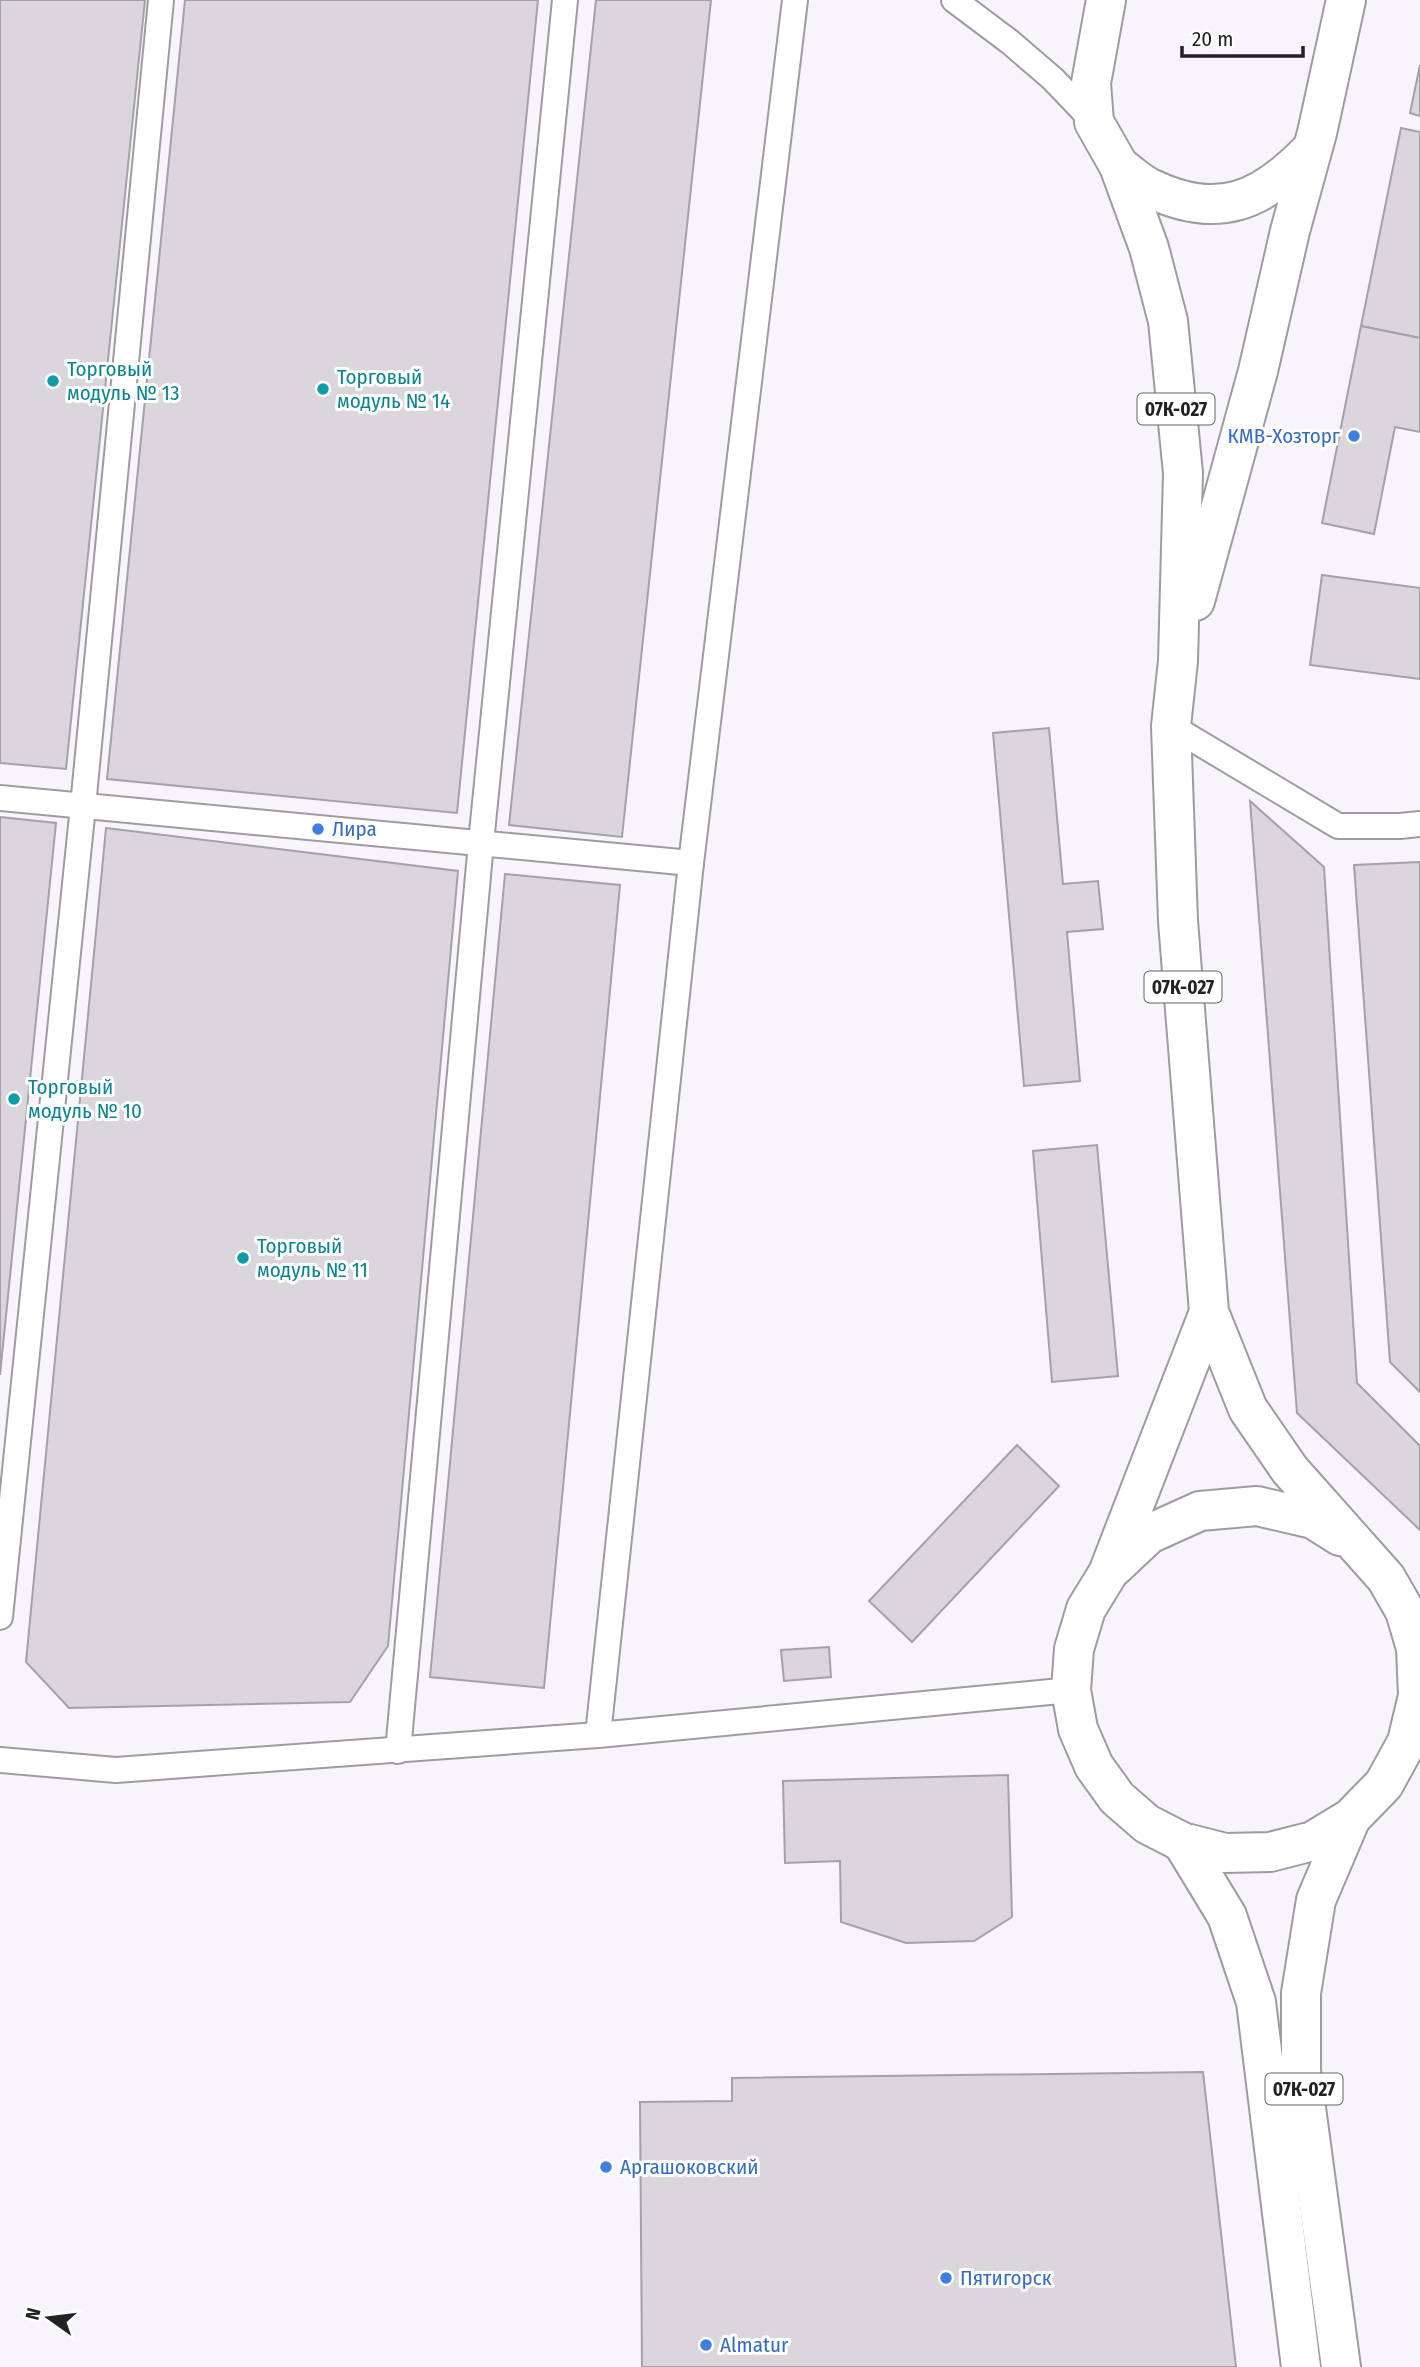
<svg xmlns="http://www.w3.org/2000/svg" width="1420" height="2367" font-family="'Fira Sans Condensed',sans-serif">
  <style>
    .building { fill: #dad6dc; stroke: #a5a2a7; stroke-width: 2 }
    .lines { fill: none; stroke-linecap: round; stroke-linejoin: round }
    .service-casing { stroke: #9f9ba1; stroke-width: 28 }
    .primary-casing { stroke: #9f9ba1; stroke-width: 42 }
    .service { stroke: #fff; stroke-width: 24 }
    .primary { stroke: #fff; stroke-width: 38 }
    .culture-dot { fill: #0f9aa8; stroke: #fff; stroke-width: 2.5 }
    .shop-dot { fill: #3f7fe0; stroke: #fff; stroke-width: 2.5 }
    .labels { text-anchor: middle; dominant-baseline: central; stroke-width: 6; stroke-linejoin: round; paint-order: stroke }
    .shield { fill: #fff; stroke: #646465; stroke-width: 2 }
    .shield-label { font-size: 19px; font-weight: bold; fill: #222123 }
    .culture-label { font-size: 21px; fill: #0d838f; stroke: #fff; text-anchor: start }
    .shop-label { font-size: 21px; fill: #366cbe; stroke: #fff; text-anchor: start }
  </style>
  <rect width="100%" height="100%" fill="#f8f4fb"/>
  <g class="building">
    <path d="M0 0H145L66 769 0 763Z"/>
    <path d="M185 0H538L457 813 107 779Z"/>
    <path d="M596 0H711L622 837 509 825Z"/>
    <path d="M1420 65V116L1410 113Z"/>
    <path d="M1401 128 1420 132V338L1361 326Z"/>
    <path d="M1361 326 1420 338V432L1395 427 1374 534 1322 523Z"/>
    <path d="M1322 575 1420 588V679L1310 665Z"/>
    <path d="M1049 728 1063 884 1098 881 1103 929 1067 932 1080 1081 1024 1086 993 733Z"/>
    <path d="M1250 801 1324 867 1357 1383 1420 1446V1530L1297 1413Z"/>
    <path d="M0 817 56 823 0 1375Z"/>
    <path d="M106 828 458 871 388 1646 350 1702 69 1708 26 1662Z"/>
    <path d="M1420 862V1392L1390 1362 1354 865Z"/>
    <path d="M505 874 620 885 544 1688 430 1677Z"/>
    <path d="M1097 1145 1118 1376 1052 1382 1033 1151Z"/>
    <path d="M1017 1445 1059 1486 912 1642 869 1601Z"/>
    <path d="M829 1647 831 1677 784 1681 781 1650Z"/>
    <path d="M1008 1775 1012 1917 974 1941 906 1943 841 1922 840 1861 785 1863 783 1781Z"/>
    <path d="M1203 2072 1236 2367H642L640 2102 732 2101V2078Z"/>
  </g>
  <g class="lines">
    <defs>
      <g id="service">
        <path d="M954 0 1010 42 1053 79 1094 122"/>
        <path d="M1171 726 1338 826H1400L1420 824"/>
        <path d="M0 798 691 863"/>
        <path d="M0 1617 83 806 161 0"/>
        <path d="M598 1735 691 863 795 0"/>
        <path d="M398 1751 481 843 565 0"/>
        <path d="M0 1760 116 1770 598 1735 1071 1690"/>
      </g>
      <g id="primary">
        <path d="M1106 0 1091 83 1094 122 1119 166 1149 248 1168 321 1183 473 1178 661 1171 726 1178 921 1209 1312 1248 1409 1290 1470 1386 1578 1405 1611 1416 1648 1418 1696 1407 1742 1384 1784 1351 1818 1313 1841 1270 1852 1225 1853 1182 1842 1147 1824 1117 1798 1094 1766 1078 1729 1071 1690 1074 1649 1086 1609 1108 1573 1209 1312"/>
        <path d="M1119 166C1129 173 1139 183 1150 188 1218 221 1262 201 1311 150"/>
        <path d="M1195 601 1258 371 1290 231 1317 133 1346 0"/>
        <path d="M1114 1567 1149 1534 1200 1511 1257 1506 1313 1519 1340 1536"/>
        <path d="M1182 1842 1227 1916 1256 2002 1301 2367"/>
        <path d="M1341 2367 1301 2071V1993L1316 1900 1351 1818"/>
      </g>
    </defs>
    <use href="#service" class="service-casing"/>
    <use href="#primary" class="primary-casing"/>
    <use href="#service" class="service"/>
    <use href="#primary" class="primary"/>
  </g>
  <g class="culture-dot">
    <circle cx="53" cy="381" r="7"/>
    <circle cx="323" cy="389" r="7"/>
    <circle cx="14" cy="1099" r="7"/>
    <circle cx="243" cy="1258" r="7"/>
  </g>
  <g class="shop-dot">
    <circle cx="1354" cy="436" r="7"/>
    <circle cx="318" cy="829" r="7"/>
    <circle cx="606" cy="2167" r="7"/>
    <circle cx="946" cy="2278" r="7"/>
    <circle cx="706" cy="2345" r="7"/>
  </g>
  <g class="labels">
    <g class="shield">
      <rect x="1137.5" y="393.5" width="77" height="31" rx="5"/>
      <rect x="1144.5" y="971.5" width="77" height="31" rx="5"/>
      <rect x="1265.5" y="2073.5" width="77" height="31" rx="5"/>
    </g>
    <g class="shield-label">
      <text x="1176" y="409">07К-027</text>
      <text x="1183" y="987">07К-027</text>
      <text x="1304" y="2089">07К-027</text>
    </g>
    <g class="culture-label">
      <text x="67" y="369">Торговый<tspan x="67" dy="24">модуль № 13</tspan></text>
      <text x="337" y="377">Торговый<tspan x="337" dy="24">модуль № 14</tspan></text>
      <text x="28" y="1087">Торговый<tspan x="28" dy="24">модуль № 10</tspan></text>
      <text x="257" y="1246">Торговый<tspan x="257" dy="24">модуль № 11</tspan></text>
    </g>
    <g class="shop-label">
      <text x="1340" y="436" text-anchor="end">КМВ-Хозторг</text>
      <text x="332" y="829">Лира</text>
      <text x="620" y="2167">Аргашоковский</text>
      <text x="960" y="2278">Пятигорск</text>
      <text x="720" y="2345">Almatur</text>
    </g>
  </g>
  <g transform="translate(49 2318) rotate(284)" stroke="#ffffff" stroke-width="5" paint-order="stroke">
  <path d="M0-5L12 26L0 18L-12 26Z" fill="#222123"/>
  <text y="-10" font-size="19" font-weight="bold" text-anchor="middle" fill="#222123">N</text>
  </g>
  <path d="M1182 46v10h121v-10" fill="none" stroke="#222123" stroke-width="3.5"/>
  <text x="1192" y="46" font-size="21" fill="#222123" stroke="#ffffff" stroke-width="5" paint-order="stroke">20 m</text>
</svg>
